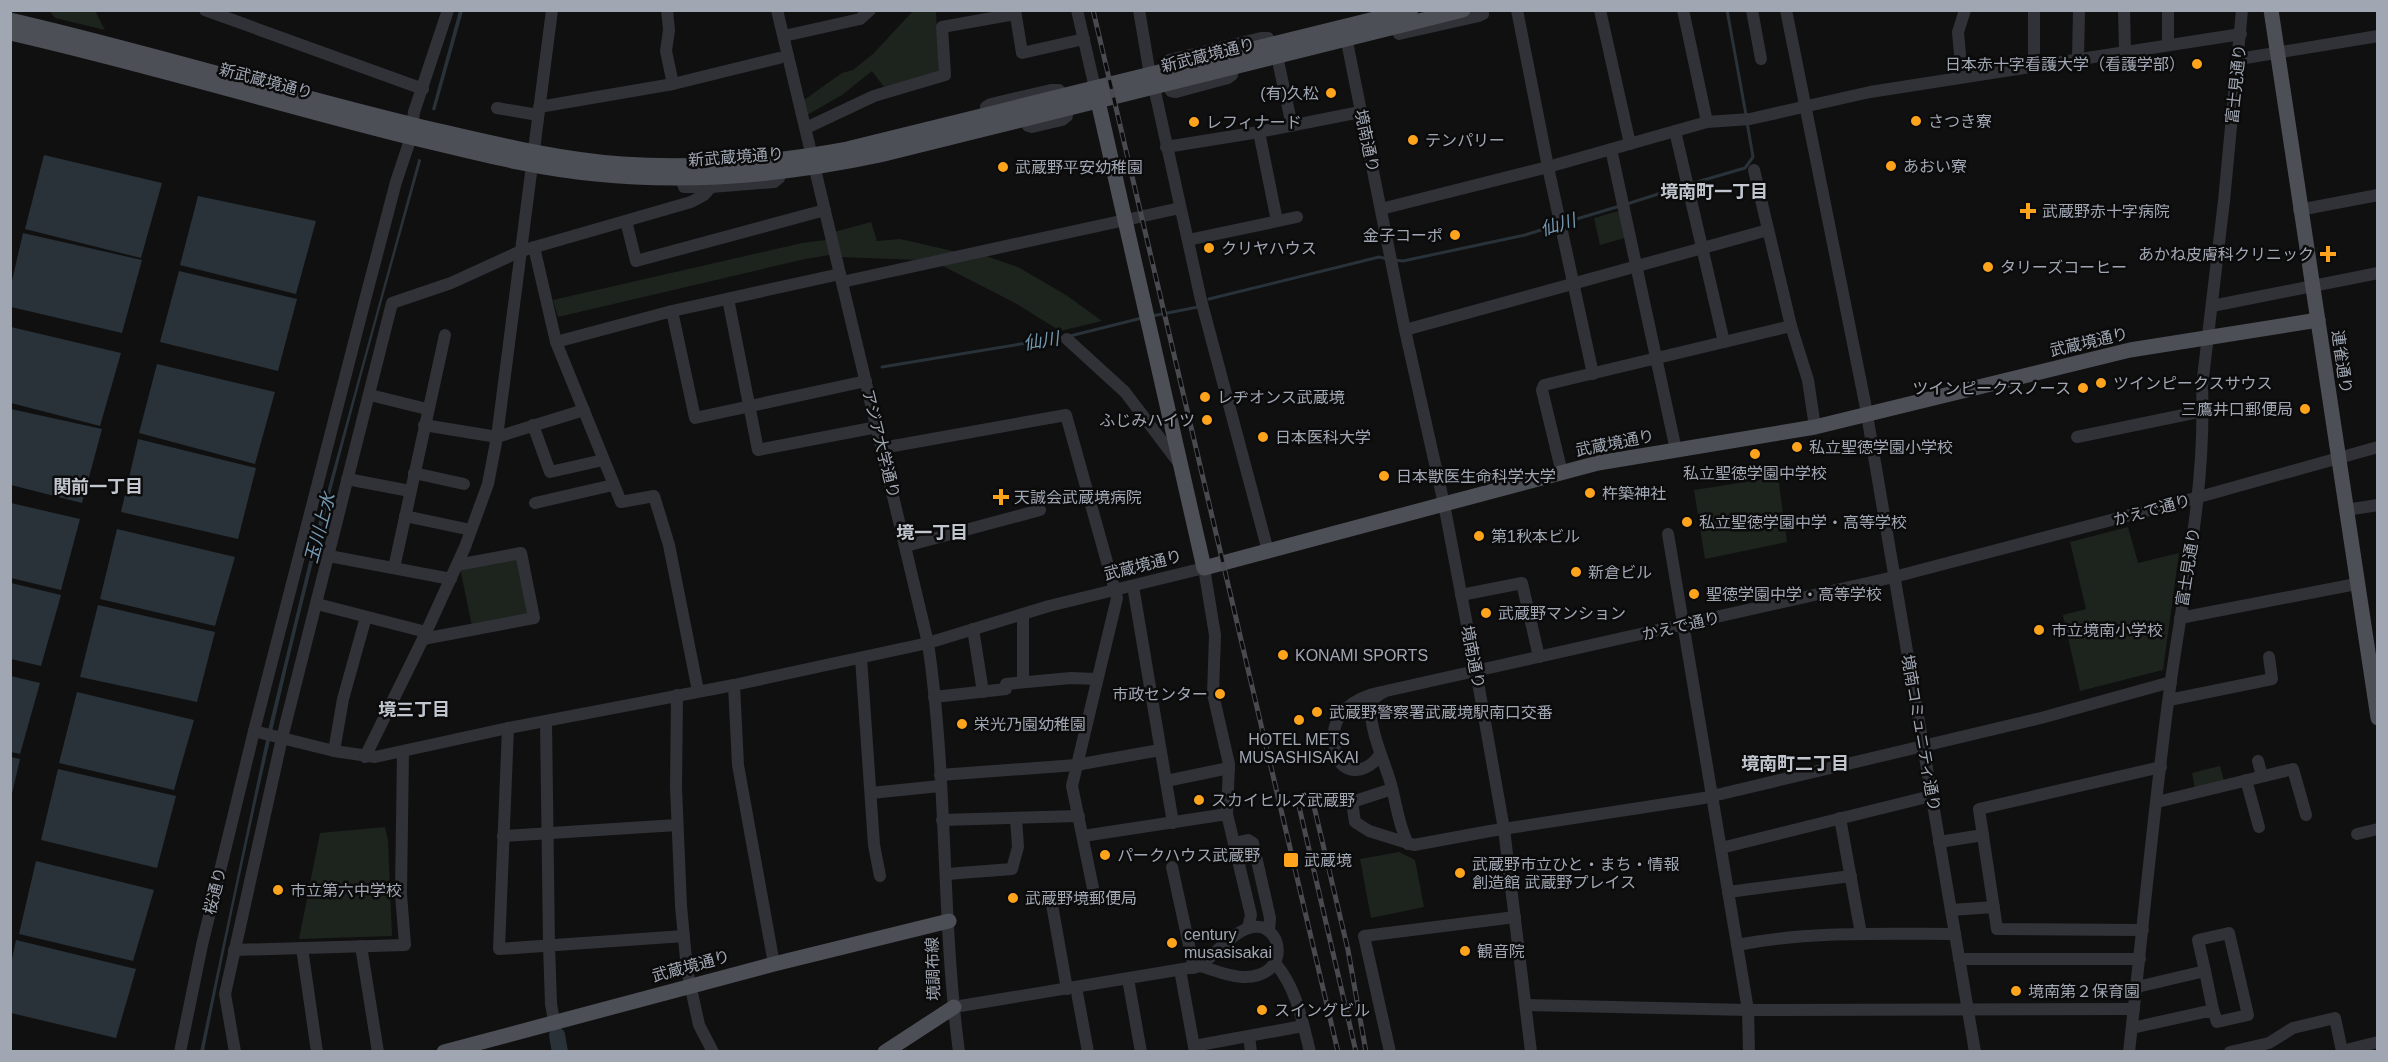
<svg xmlns="http://www.w3.org/2000/svg" width="2388" height="1062" font-family="Helvetica,'Noto Sans JP',sans-serif">
  <style>
    .green { fill: #1c241d }
    .water { fill: #283238 }
    .pier { fill: #101011 }
    .lines { fill: none; stroke-linecap: round; stroke-linejoin: round }
    .stream { stroke: #283238; stroke-width: 3 }
    .river { stroke: #283238; stroke-width: 16 }
    .minor { stroke: #313237; stroke-width: 12 }
    .major { stroke: #4c4f56; stroke-width: 15 }
    .rail-casing { stroke: #484a50; stroke-width: 5 }
    .rail { stroke: #0b0b0c; stroke-width: 3; stroke-dasharray: 9; stroke-linecap: butt }
    .poi-dot { fill: #fea31c; stroke: #0b0b0c; stroke-width: 2 }
    .labels { text-anchor: middle; dominant-baseline: central; stroke-width: 5; stroke-linejoin: round; paint-order: stroke }
    .street-label { font-size: 16px; fill: #a0a7b3; stroke: #0b0b0c }
    .poi-label { font-size: 16px; fill: #a0a7b3; stroke: #0b0b0c; text-anchor: start }
    .neighbourhood-label { font-size: 18px; font-weight: bold; fill: #c1c6cf; stroke: #0b0b0c }
    .water-label { font-size: 18px; font-style: italic; fill: #7499b2; stroke: #0b0b0c }
  </style>
  <rect width="100%" height="100%" fill="#101011"/>
  <g class="green">
    <path d="M50 11H95L105 30 55 18Z"/>
    <path d="M913 11H936L939 71 884 87 872 71 842 95 807 115 804 100 842 73 853 70 873 54Z"/>
    <path d="M1622 210 1628 237 1600 245 1594 218Z"/>
    <path d="M871 222 877 241 900 239 957 252 918 260 839 257 834 232Z"/>
    <path d="M826 240 830 255 805 259 558 317 553 300 802 243Z"/>
    <path d="M983 255 1018 267 1066 295 1102 321 1060 331 1017 304 939 264Z"/>
    <path d="M1778 477 1787 542 1705 559 1694 490Z"/>
    <path d="M2128 527 2138 563 2179 553 2163 670 2080 691 2063 615 2086 609 2070 542Z"/>
    <path d="M516 557 529 612 527 615 472 626 460 568Z"/>
    <path d="M2220 766 2224 781 2195 789 2192 773Z"/>
    <path d="M385 827 388 840 392 936 299 939 320 833Z"/>
    <path d="M1399 852 1415 860 1424 907 1371 918 1360 859Z"/>
  </g>
  <g class="water">
    <path d="M459 11H463C412 194 359 377 313 562 272 724 236 888 204 1051L200 1052 269 726 318 525Z"/>
    <path d="M44 155 162 183 141 258 25 229Z"/>
    <path d="M198 196 316 221 296 294 180 265Z"/>
    <path d="M23 233 142 260 122 333 11 307V285Z"/>
    <path d="M179 271 297 299 278 371 160 342Z"/>
    <path d="M11 327 121 353 100 426 11 403Z"/>
    <path d="M157 364 275 392 255 464 139 433Z"/>
    <path d="M11 409 102 429 82 503 11 485Z"/>
    <path d="M138 439 256 468 238 539 121 512Z"/>
    <path d="M11 503 80 519 61 590 11 578Z"/>
    <path d="M117 529 235 557 215 626 100 599Z"/>
    <path d="M11 583 61 595 41 666 11 659Z"/>
    <path d="M98 605 215 632 197 702 80 677Z"/>
    <path d="M11 676 40 683 20 754 11 752Z"/>
    <path d="M77 692 194 720 174 790 59 763Z"/>
    <path d="M11 757 20 759 11 798 10 757Z"/>
    <path d="M58 769 176 796 157 868 41 840Z"/>
    <path d="M36 861 154 890 133 961 19 934Z"/>
    <path d="M16 940 136 969 116 1038 11 1013V964Z"/>
  </g>
  <path class="pier" d="M428 109 438 111 425 161 415 158Z"/>
  <g class="lines">
    <g class="stream">
      <path d="M1727 10 1746 115"/>
      <path d="M1690 184 1745 168 1753 157 1747 122"/>
      <path d="M1627 204 1683 186"/>
      <path d="M1563 223 1620 206"/>
      <path d="M1394 260 1403 261 1525 235 1557 225"/>
      <path d="M1209 299 1379 257 1388 259"/>
      <path d="M1152 316 1198 307"/>
      <path d="M1070 336 1142 318"/>
      <path d="M882 367 1063 337"/>
    </g>
    <path class="river" d="M557 1035 560 1052"/>
    <g class="minor">
      <path d="M205 10 423 89"/>
      <path d="M667 10 669 30 666 51 673 84"/>
      <path d="M777 10 928 643C948 778 941 916 959 1052"/>
      <path d="M1015 10 1022 53 1084 39"/>
      <path d="M1077 10 1095 88"/>
      <path d="M1139 10 1150 75"/>
      <path d="M1517 10 1548 167 1593 374"/>
      <path d="M1600 10 1630 144"/>
      <path d="M1683 10 1707 122"/>
      <path d="M1752 10 1761 59"/>
      <path d="M1786 10 1865 403 1975 1052"/>
      <path d="M2034 10V65"/>
      <path d="M2124 10 2125 51"/>
      <path d="M2168 10V45"/>
      <path d="M1395 27 1399 34 1479 16 1483 14V10"/>
      <path d="M1345 32 1405 330 1444 504 1479 688 1504 829 1531 1052"/>
      <path d="M784 36 860 19 870 10"/>
      <path d="M1277 56 1292 126"/>
      <path d="M2078 59 2079 10"/>
      <path d="M2239 59 2378 36"/>
      <path d="M1166 71 1165 63 1169 60 1261 38H1268L1272 45"/>
      <path d="M1962 77 1958 32 1965 10"/>
      <path d="M1167 84 1171 91 1176 92 1228 78 1232 75 1233 67"/>
      <path d="M1154 87 1201 300 1268 551"/>
      <path d="M539 107 673 84 779 58"/>
      <path d="M497 108 538 115"/>
      <path d="M986 115V107L991 104 1051 90H1059L1064 96"/>
      <path d="M1024 119 1028 126 1032 127 1062 120 1067 116V109"/>
      <path d="M806 128 874 96 945 75 942 27 1015 14"/>
      <path d="M1675 131 1724 342"/>
      <path d="M1259 132 1277 221"/>
      <path d="M1166 147 1259 132 1360 112"/>
      <path d="M1611 149 1676 450"/>
      <path d="M1754 170 1791 326 1808 380 1815 427"/>
      <path d="M681 179 684 187H711L774 182 779 178V173"/>
      <path d="M1381 209 1548 167 1707 122 1750 119 1870 92 2241 34"/>
      <path d="M2299 210 2378 195"/>
      <path d="M626 221 636 261 825 210"/>
      <path d="M1188 240 1297 217"/>
      <path d="M534 247 556 342 621 502 654 496 669 545 698 691"/>
      <path d="M842 282 1180 208"/>
      <path d="M728 299 758 450 877 427"/>
      <path d="M2212 306 2378 273"/>
      <path d="M672 311 695 418 866 381"/>
      <path d="M1405 330 1768 230"/>
      <path d="M1067 339 1125 392 1178 462"/>
      <path d="M556 342 672 311 840 274"/>
      <path d="M370 395 427 409"/>
      <path d="M424 425 497 437 584 410"/>
      <path d="M533 425 550 472 603 460"/>
      <path d="M2077 437 2203 411"/>
      <path d="M882 448 1066 415 1117 598 1072 786 1093 888"/>
      <path d="M414 473 464 484"/>
      <path d="M1562 473 1542 390 1544 385 1791 326"/>
      <path d="M347 479 410 491"/>
      <path d="M535 503 613 485"/>
      <path d="M2346 510 2378 505"/>
      <path d="M405 516 471 530"/>
      <path d="M1668 534 1748 1010 1749 1052"/>
      <path d="M906 546 1040 510"/>
      <path d="M329 556 451 579"/>
      <path d="M394 568 445 335"/>
      <path d="M1133 586 1173 823"/>
      <path d="M1461 595 1522 583 1539 657"/>
      <path d="M317 604 426 632"/>
      <path d="M1023 615V682"/>
      <path d="M2180 618 2356 584"/>
      <path d="M973 629 983 692"/>
      <path d="M423 639 534 618 521 553 457 565"/>
      <path d="M861 658 874 845 880 876"/>
      <path d="M734 685 738 765 774 964"/>
      <path d="M677 695 676 787 681 906 687 970 699 1025 713 1052"/>
      <path d="M934 697 1006 689V684L1071 678 1097 679"/>
      <path d="M2169 700 2272 679 2269 657"/>
      <path d="M546 721 549 945 551 1004 554 1021"/>
      <path d="M508 728 499 949 684 936"/>
      <path d="M254 731 334 751 375 757 508 728 734 685 928 643 1049 606 1204 568 1215 635 1213 694 1229 764 1227 814 1251 915 1248 928"/>
      <path d="M334 751 343 699 366 617"/>
      <path d="M1380 754C1372 768 1351 778 1339 761 1335 756 1335 749 1334 743 1330 713 1356 697 1382 692"/>
      <path d="M365 757 423 639 465 547 488 484 497 437 552 10"/>
      <path d="M2258 761 2262 776"/>
      <path d="M940 775 1076 765 1160 750"/>
      <path d="M2246 780 2259 827"/>
      <path d="M1166 781 1229 768"/>
      <path d="M1392 789 1352 802 1355 822 1369 831 1414 845 1490 831 1704 798 2041 718 2171 682"/>
      <path d="M871 793 940 786"/>
      <path d="M2157 802 2293 769 2306 815"/>
      <path d="M1840 818 1861 934"/>
      <path d="M942 820 1079 816"/>
      <path d="M2357 834 2378 829"/>
      <path d="M503 836 677 825"/>
      <path d="M1083 836 1227 814"/>
      <path d="M1939 842 1983 835"/>
      <path d="M1234 843 1248 840 1253 843 1270 918 1269 931"/>
      <path d="M1408 844C1397 821 1397 804 1390 781 1384 761 1369 728 1371 707 1372 699 1379 694 1386 691L1894 577 2199 497 2378 447"/>
      <path d="M1721 848 1931 796"/>
      <path d="M1172 867 1194 968"/>
      <path d="M947 874 1012 869 1018 847 1016 818"/>
      <path d="M1728 892 1851 876"/>
      <path d="M1051 899 1067 989"/>
      <path d="M1951 910 1994 907"/>
      <path d="M2143 930 1997 929 1979 809 2161 767"/>
      <path d="M1737 945C1808 931 1883 934 1955 934"/>
      <path d="M361 946 378 1052"/>
      <path d="M302 948 317 1052"/>
      <path d="M234 950 405 945 401 894 403 752"/>
      <path d="M1959 959H2140"/>
      <path d="M1276 964C1297 990 1302 1020 1310 1052"/>
      <path d="M1180 970 1195 1052"/>
      <path d="M2205 971 2213 1010"/>
      <path d="M1128 979 1141 1052"/>
      <path d="M1076 987 1088 1052"/>
      <path d="M1526 1005 1748 1010 2134 1009"/>
      <path d="M954 1007 1201 966C1215 971 1228 976 1242 977 1294 979 1283 918 1249 928 1234 932 1212 955 1201 966"/>
      <path d="M2132 1028 2213 1010 2217 1022 2248 1015 2229 933 2198 940 2205 971 2137 987"/>
      <path d="M1249 1036 1251 1052"/>
      <path d="M1194 1046 1303 1026"/>
      <path d="M180 1052 202 945 254 731 365 300 396 182 411 137 414 112 448 10"/>
      <path d="M235 1052 225 994 282 738 392 303 451 283 521 251 691 202 704 195 711 187"/>
      <path d="M1390 1052 1364 936 1515 917"/>
      <path d="M2129 1052C2143 928 2154 803 2171 680 2185 582 2206 485 2202 386L2224 201 2242 10"/>
      <path d="M2230 1052 2269 1043 2293 1028 2335 1018 2342 1051 2378 1042"/>
    </g>
    <g class="major">
      <path d="M2271 10 2378 718"/>
      <path d="M10 20C149 52 284 94 422 127 489 142 553 159 622 164 698 169 772 163 847 149L1411 10"/>
      <path d="M10 33C142 63 270 102 401 135 466 150 530 168 596 174 692 184 786 175 880 155L1463 10"/>
      <path d="M1095 88 1204 568 1598 463 1815 427 2130 350 2318 320"/>
      <path d="M444 1052 774 964 949 921"/>
      <path d="M885 1052 954 1007"/>
    </g>
    <defs>
      <g id="rail">
        <path d="M1093 10 1338 1052"/>
        <path d="M1312 798 1348 950 1366 1052"/>
        <path d="M1298 802 1356 1052"/>
      </g>
    </defs>
    <use href="#rail" class="rail-casing"/>
    <use href="#rail" class="rail"/>
  </g>
  <g class="poi-dot">
    <circle cx="2197" cy="64" r="6"/>
    <circle cx="1331" cy="93" r="6"/>
    <circle cx="1916" cy="121" r="6"/>
    <circle cx="1194" cy="122" r="6"/>
    <circle cx="1413" cy="140" r="6"/>
    <circle cx="1891" cy="166" r="6"/>
    <circle cx="1003" cy="167" r="6"/>
    <path d="M2025 202h6v6h6v6h-6v6h-6v-6h-6v-6h6z"/>
    <circle cx="1455" cy="235" r="6"/>
    <circle cx="1209" cy="248" r="6"/>
    <path d="M2325 245h6v6h6v6h-6v6h-6v-6h-6v-6h6z"/>
    <circle cx="1988" cy="267" r="6"/>
    <circle cx="2101" cy="383" r="6"/>
    <circle cx="2083" cy="388" r="6"/>
    <circle cx="1205" cy="397" r="6"/>
    <circle cx="2305" cy="409" r="6"/>
    <circle cx="1207" cy="420" r="6"/>
    <circle cx="1263" cy="437" r="6"/>
    <circle cx="1797" cy="447" r="6"/>
    <circle cx="1755" cy="454" r="6"/>
    <circle cx="1384" cy="476" r="6"/>
    <circle cx="1590" cy="493" r="6"/>
    <path d="M998 488h6v6h6v6h-6v6h-6v-6h-6v-6h6z"/>
    <circle cx="1687" cy="522" r="6"/>
    <circle cx="1479" cy="536" r="6"/>
    <circle cx="1576" cy="572" r="6"/>
    <circle cx="1694" cy="594" r="6"/>
    <circle cx="1486" cy="613" r="6"/>
    <circle cx="2039" cy="630" r="6"/>
    <circle cx="1283" cy="655" r="6"/>
    <circle cx="1220" cy="694" r="6"/>
    <circle cx="1317" cy="712" r="6"/>
    <circle cx="1299" cy="720" r="6"/>
    <circle cx="962" cy="724" r="6"/>
    <circle cx="1199" cy="800" r="6"/>
    <circle cx="1105" cy="855" r="6"/>
    <rect x="1283" y="852" width="16" height="16" rx="3"/>
    <circle cx="1460" cy="873" r="6"/>
    <circle cx="278" cy="890" r="6"/>
    <circle cx="1013" cy="898" r="6"/>
    <circle cx="1172" cy="943" r="6"/>
    <circle cx="1465" cy="951" r="6"/>
    <circle cx="2016" cy="991" r="6"/>
    <circle cx="1262" cy="1010" r="6"/>
  </g>
  <g class="labels">
    <g class="street-label">
      <text transform="translate(1208 55) rotate(-14)">新武蔵境通り</text>
      <text transform="translate(266 81) rotate(15)">新武蔵境通り</text>
      <text transform="translate(2236 84) rotate(-84)">富士見通り</text>
      <text transform="translate(1367 141) rotate(78)">境南通り</text>
      <text transform="translate(736 157) rotate(-4)">新武蔵境通り</text>
      <text transform="translate(2089 342) rotate(-13)">武蔵境通り</text>
      <text transform="translate(2342 362) rotate(82)">連雀通り</text>
      <text transform="translate(1615 443) rotate(-11)">武蔵境通り</text>
      <text transform="translate(881 444) rotate(76)">アジア大学通り</text>
      <text transform="translate(2152 510) rotate(-15)">かえで通り</text>
      <text transform="translate(1143 565) rotate(-14)">武蔵境通り</text>
      <text transform="translate(2188 567) rotate(-81)">富士見通り</text>
      <text transform="translate(1681 626) rotate(-13)">かえで通り</text>
      <text transform="translate(1473 657) rotate(79)">境南通り</text>
      <text transform="translate(1921 733) rotate(80)">境南コミュニティ通り</text>
      <text transform="translate(215 891) rotate(-76)">桜通り</text>
      <text transform="translate(691 966) rotate(-15)">武蔵境通り</text>
      <text transform="translate(933 969) rotate(-92)">境調布線</text>
    </g>
    <g class="poi-label">
      <text x="2185" y="64" text-anchor="end">日本赤十字看護大学（看護学部）</text>
      <text x="1319" y="93" text-anchor="end">(有)久松</text>
      <text x="1928" y="121">さつき寮</text>
      <text x="1206" y="122">レフィナード</text>
      <text x="1425" y="140">テンパリー</text>
      <text x="1903" y="166">あおい寮</text>
      <text x="1015" y="167">武蔵野平安幼稚園</text>
      <text x="2042" y="211">武蔵野赤十字病院</text>
      <text x="1443" y="235" text-anchor="end">金子コーポ</text>
      <text x="1221" y="248">クリヤハウス</text>
      <text x="2314" y="254" text-anchor="end">あかね皮膚科クリニック</text>
      <text x="2000" y="267">タリーズコーヒー</text>
      <text x="2113" y="383">ツインピークスサウス</text>
      <text x="2071" y="388" text-anchor="end">ツインピークスノース</text>
      <text x="1217" y="397">レヂオンス武蔵境</text>
      <text x="2293" y="409" text-anchor="end">三鷹井口郵便局</text>
      <text x="1195" y="420" text-anchor="end">ふじみハイツ</text>
      <text x="1275" y="437">日本医科大学</text>
      <text x="1809" y="447">私立聖徳学園小学校</text>
      <text x="1755" y="473" text-anchor="middle">私立聖徳学園中学校</text>
      <text x="1396" y="476">日本獣医生命科学大学</text>
      <text x="1602" y="493">杵築神社</text>
      <text x="1014" y="497">天誠会武蔵境病院</text>
      <text x="1699" y="522">私立聖徳学園中学・高等学校</text>
      <text x="1491" y="536">第1秋本ビル</text>
      <text x="1588" y="572">新倉ビル</text>
      <text x="1706" y="594">聖徳学園中学・高等学校</text>
      <text x="1498" y="613">武蔵野マンション</text>
      <text x="2051" y="630">市立境南小学校</text>
      <text x="1295" y="655">KONAMI SPORTS</text>
      <text x="1208" y="694" text-anchor="end">市政センター</text>
      <text x="1329" y="712">武蔵野警察署武蔵境駅南口交番</text>
      <text x="974" y="724">栄光乃園幼稚園</text>
      <text x="1299" y="739" text-anchor="middle">HOTEL METS<tspan x="1299" dy="18">MUSASHISAKAI</tspan></text>
      <text x="1211" y="800">スカイヒルズ武蔵野</text>
      <text x="1117" y="855">パークハウス武蔵野</text>
      <text x="1304" y="860">武蔵境</text>
      <text x="1472" y="864">武蔵野市立ひと・まち・情報<tspan x="1472" dy="18">創造館 武蔵野プレイス</tspan></text>
      <text x="290" y="890">市立第六中学校</text>
      <text x="1025" y="898">武蔵野境郵便局</text>
      <text x="1184" y="934">century<tspan x="1184" dy="18">musasisakai</tspan></text>
      <text x="1477" y="951">観音院</text>
      <text x="2028" y="991">境南第２保育園</text>
      <text x="1274" y="1010">スイングビル</text>
    </g>
    <g class="neighbourhood-label">
      <text x="1714" y="192">境南町一丁目</text>
      <text x="98" y="487">関前一丁目</text>
      <text x="932" y="533">境一丁目</text>
      <text x="414" y="710">境三丁目</text>
      <text x="1795" y="764">境南町二丁目</text>
    </g>
    <g class="water-label">
      <text transform="translate(1558 225) rotate(-17)">仙川</text>
      <text transform="translate(1041 341) rotate(-9)">仙川</text>
      <text transform="translate(320 528) rotate(-75)">玉川上水</text>
    </g>
  </g>
  <rect width="2388" height="1062" fill="none" stroke="#a0a7b3" stroke-width="24"/>
</svg>
